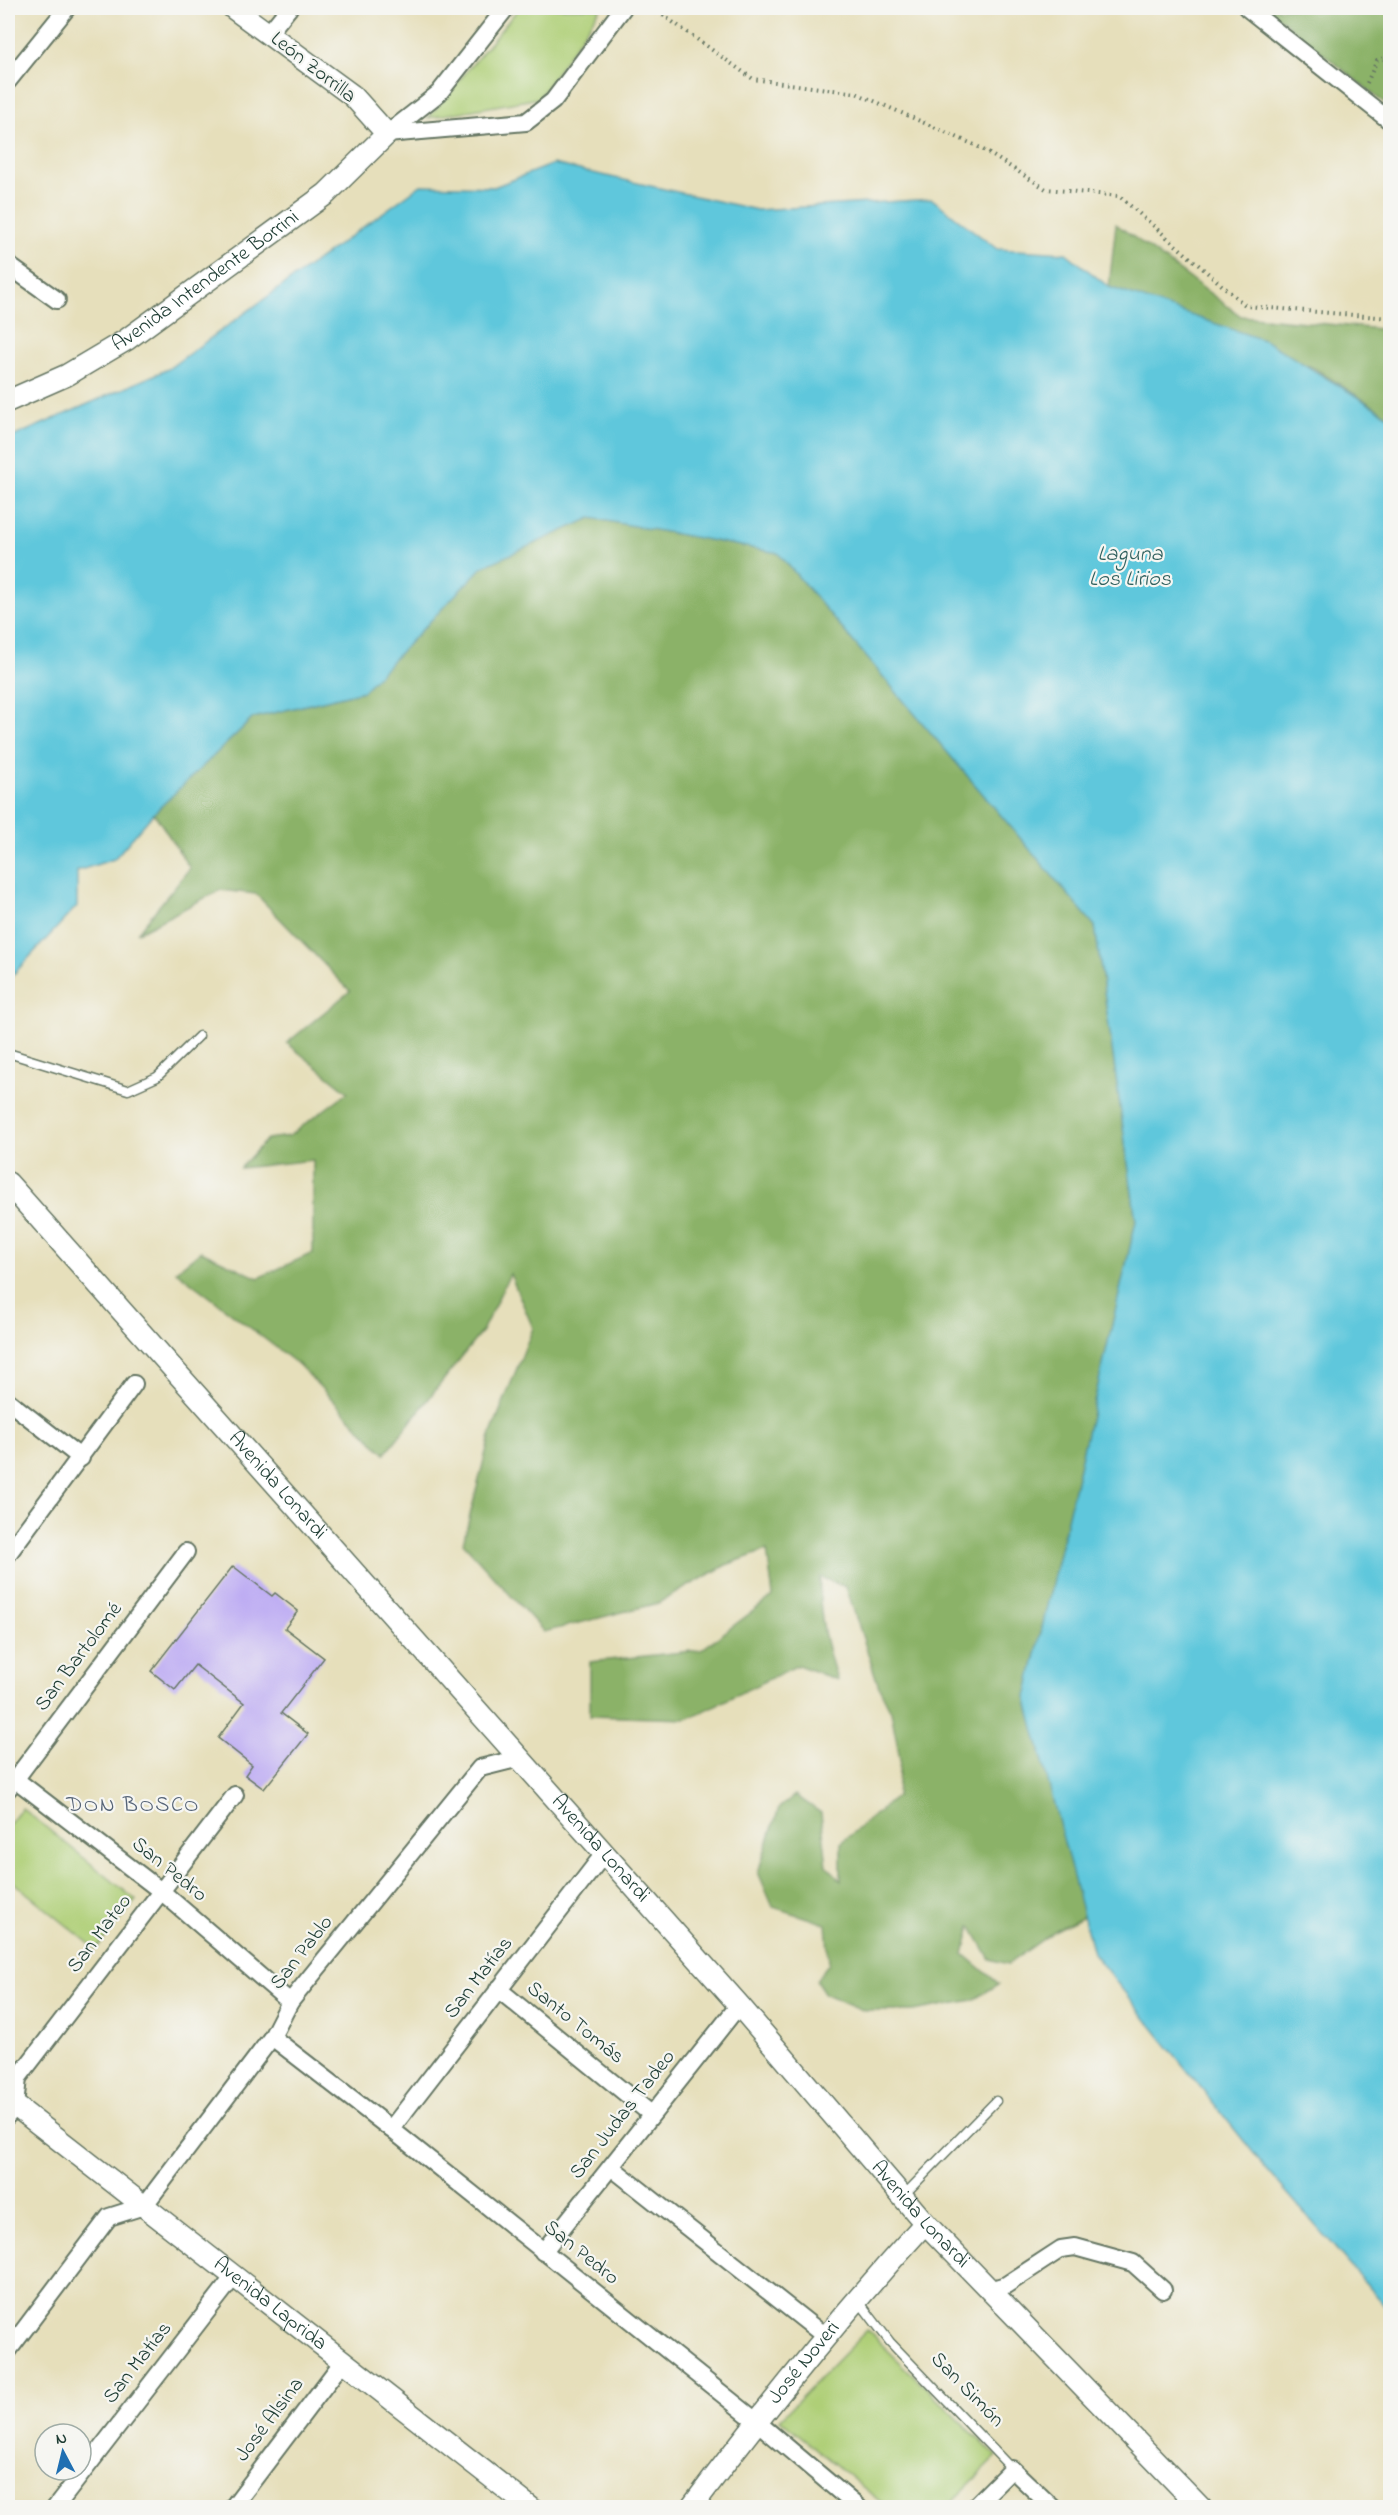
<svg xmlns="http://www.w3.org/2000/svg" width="1398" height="2515" font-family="'Indie Flower',sans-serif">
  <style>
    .green { fill: #afcf77; stroke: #678656; stroke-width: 1.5 }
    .forest { fill: #8bb268; stroke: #55784e; stroke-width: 1.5 }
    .water { fill: #5fc7dc; stroke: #3f8288; stroke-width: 1.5 }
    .building { fill: #bdacf3 }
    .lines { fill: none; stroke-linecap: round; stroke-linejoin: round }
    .service-casing { stroke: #657663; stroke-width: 11 }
    .minor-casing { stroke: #657663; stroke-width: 20 }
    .tertiary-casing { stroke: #657663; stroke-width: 24 }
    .path { stroke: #657663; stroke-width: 4; stroke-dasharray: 1.5 4.5; stroke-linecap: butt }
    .service { stroke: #fff; stroke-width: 8 }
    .minor { stroke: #fff; stroke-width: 16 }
    .tertiary { stroke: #fff; stroke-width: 21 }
    .labels { text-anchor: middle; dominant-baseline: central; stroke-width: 4.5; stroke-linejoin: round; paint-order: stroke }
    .street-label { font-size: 21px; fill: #1f3d34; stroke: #f6f6f2 }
    .water-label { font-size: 22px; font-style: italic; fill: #2f605e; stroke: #f6f6f2 }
    .neighbourhood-label { font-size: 22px; letter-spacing: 1.5px; fill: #566477; stroke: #f6f6f2 }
  </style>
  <rect width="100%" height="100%" fill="#f6f6f2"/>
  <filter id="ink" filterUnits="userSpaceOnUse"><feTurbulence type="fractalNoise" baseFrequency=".0167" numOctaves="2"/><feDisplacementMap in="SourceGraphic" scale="12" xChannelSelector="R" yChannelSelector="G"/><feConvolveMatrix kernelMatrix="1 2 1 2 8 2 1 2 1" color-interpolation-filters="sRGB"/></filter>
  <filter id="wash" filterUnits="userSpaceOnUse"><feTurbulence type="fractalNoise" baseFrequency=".008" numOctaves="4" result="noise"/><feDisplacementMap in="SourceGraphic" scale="24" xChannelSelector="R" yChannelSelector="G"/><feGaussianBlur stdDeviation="1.35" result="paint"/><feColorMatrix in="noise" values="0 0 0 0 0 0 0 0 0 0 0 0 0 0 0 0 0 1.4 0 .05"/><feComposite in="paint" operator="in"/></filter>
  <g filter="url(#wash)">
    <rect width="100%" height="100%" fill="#e6dfbb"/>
    <g class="green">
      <path d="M519 8H601L539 98 428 118Z"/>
      <path d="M22 1808 136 1900 96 1949 8 1878V1826Z"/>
      <path d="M867 2330 997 2457 946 2507H887L780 2419Z"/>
    </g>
    <g class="forest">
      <path d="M1267 8H1390V108Z"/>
      <path d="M1116 224 1241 316 1390 330V417L1314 368 1109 287Z"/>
      <path d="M591 518 778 553 1095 926 1136 1221 1026 1697 1084 1916 1056 1930 1008 1964 990 1959 971 1926 964 1954 999 1984 973 2000 913 2011H865L825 1994 816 1980 829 1963 826 1924 773 1907 758 1872 779 1808 795 1795 821 1813 827 1866 841 1880V1843L897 1796 900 1759 891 1711 879 1687 846 1587 820 1577C818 1614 826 1645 837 1680L798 1665 687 1719 590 1716V1662L701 1650 773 1596 767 1550 726 1565 658 1603 544 1632 463 1543 490 1436 533 1328 510 1274 482 1331 385 1454 299 1365 176 1271 201 1251 258 1278 313 1253V1160L240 1168 267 1139 289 1136 348 1092 287 1043 350 991 256 894 220 890 137 933 190 868 154 813 253 718 363 691 482 567Z"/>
    </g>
    <path class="water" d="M553 164 757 210 932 199 997 249 1066 253 1109 287 1266 341 1390 417V2311L1268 2171 1093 1953 1026 1697 1136 1221 1095 926 778 553 591 518 482 567 363 691 253 718 154 813 114 859 77 871V906L8 980V439L168 369 421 185 494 187Z"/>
    <g id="blocks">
      <path class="building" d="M233 1566 272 1596 275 1593 298 1611 285 1628 324 1658 281 1713 308 1734 264 1789 245 1775 252 1765 218 1738 244 1703 195 1665 175 1690 151 1671Z"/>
    </g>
  </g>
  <g filter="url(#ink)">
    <use href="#blocks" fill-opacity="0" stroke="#657663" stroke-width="1.5"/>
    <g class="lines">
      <defs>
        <g id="service">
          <path d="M8 1053 128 1090 157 1077 199 1036"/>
          <path d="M903 2196 996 2101"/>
          <path d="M857 2299 890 2342 1012 2469"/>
        </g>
        <g id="minor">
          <path d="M1247 8 1390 121"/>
          <path d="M268 34 289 8"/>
          <path d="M8 81 67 8"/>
          <path d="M387 134 526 122 553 101 623 8"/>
          <path d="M387 134 439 93 506 8"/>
          <path d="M8 265 57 300"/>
          <path d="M8 1401 81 1458"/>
          <path d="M8 1554 134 1384"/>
          <path d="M15 1779 161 1891 290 2002"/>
          <path d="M8 1789 186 1552"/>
          <path d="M498 1989 651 2114"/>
          <path d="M272 2037 391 2129 756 2421 859 2508"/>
          <path d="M8 2115 15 2106 18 2078 235 1795"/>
          <path d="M391 2129 603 1855"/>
          <path d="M611 2167 826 2337"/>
          <path d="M543 2252 739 2005"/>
          <path d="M989 2290 1006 2285 1061 2249 1075 2247 1133 2263 1163 2290"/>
          <path d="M8 2351 109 2217 144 2206 272 2037 290 2002 480 1768 520 1758"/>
          <path d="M55 2508 235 2275"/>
          <path d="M232 2508 344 2360"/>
          <path d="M973 2508 1012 2469 1053 2508"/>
        </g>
        <g id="tertiary">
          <path id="s1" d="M8 401 67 375 126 340 326 194 387 134 353 96 233 8"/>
          <path id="s2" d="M8 1183 739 2005 925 2223 1201 2508"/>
          <path id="s3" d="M8 2100 531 2508"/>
          <path id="s4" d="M691 2508C765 2409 842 2314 925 2223"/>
        </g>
      </defs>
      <use href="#service" class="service-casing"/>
      <use href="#minor" class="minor-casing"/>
      <use href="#tertiary" class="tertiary-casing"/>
      <g class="path">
        <path d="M653 8 753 79 856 93 977 146 1046 189 1119 196 1246 306 1390 318"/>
        <path d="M1367 83 1377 60 1390 57"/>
      </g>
      <use href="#service" class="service"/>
      <use href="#minor" class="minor"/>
      <use href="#tertiary" class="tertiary"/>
    </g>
  </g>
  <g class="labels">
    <g class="street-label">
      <text transform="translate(313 68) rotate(38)">León Zorrilla</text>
      <text stroke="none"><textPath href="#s1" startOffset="232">Avenida Intendente Borrini</textPath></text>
      <text stroke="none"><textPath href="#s2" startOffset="405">Avenida Lonardi</textPath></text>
      <text transform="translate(79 1657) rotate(-53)">San Bartolomé</text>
      <text stroke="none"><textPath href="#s2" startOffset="891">Avenida Lonardi</textPath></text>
      <text transform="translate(169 1870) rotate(39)">San Pedro</text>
      <text transform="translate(100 1934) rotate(-53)">San Mateo</text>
      <text transform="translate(302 1953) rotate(-52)">San Pablo</text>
      <text transform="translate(479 1978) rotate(-52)">San Matías</text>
      <text transform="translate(575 2023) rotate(39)">Santo Tomás</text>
      <text transform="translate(623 2115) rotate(-52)">San Judas Tadeo</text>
      <text stroke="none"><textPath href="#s2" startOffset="1377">Avenida Lonardi</textPath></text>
      <text transform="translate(581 2253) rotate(39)">San Pedro</text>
      <text stroke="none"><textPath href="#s3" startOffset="332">Avenida Laprida</textPath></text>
      <text stroke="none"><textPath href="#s4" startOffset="184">José Noveri</textPath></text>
      <text transform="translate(138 2363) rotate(-52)">San Matías</text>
      <text transform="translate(967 2390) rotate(46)">San Simón</text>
      <text transform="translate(270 2420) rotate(-53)">José Alsina</text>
    </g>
    <g class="water-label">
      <text x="1130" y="555">Laguna<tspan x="1130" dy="25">Los Lirios</tspan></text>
    </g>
    <g class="neighbourhood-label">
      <text x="133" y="1806">DON BOSCO</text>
    </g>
  </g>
  <rect width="1398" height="2515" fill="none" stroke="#f6f6f2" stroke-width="30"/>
  <g transform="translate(63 2452) rotate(353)"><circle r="28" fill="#f6f6f2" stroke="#a0aca6" stroke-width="1.5"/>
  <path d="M0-4.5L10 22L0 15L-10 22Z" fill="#1f6fb2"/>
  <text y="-9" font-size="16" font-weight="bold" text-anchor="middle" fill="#1f3d34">N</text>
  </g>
</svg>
